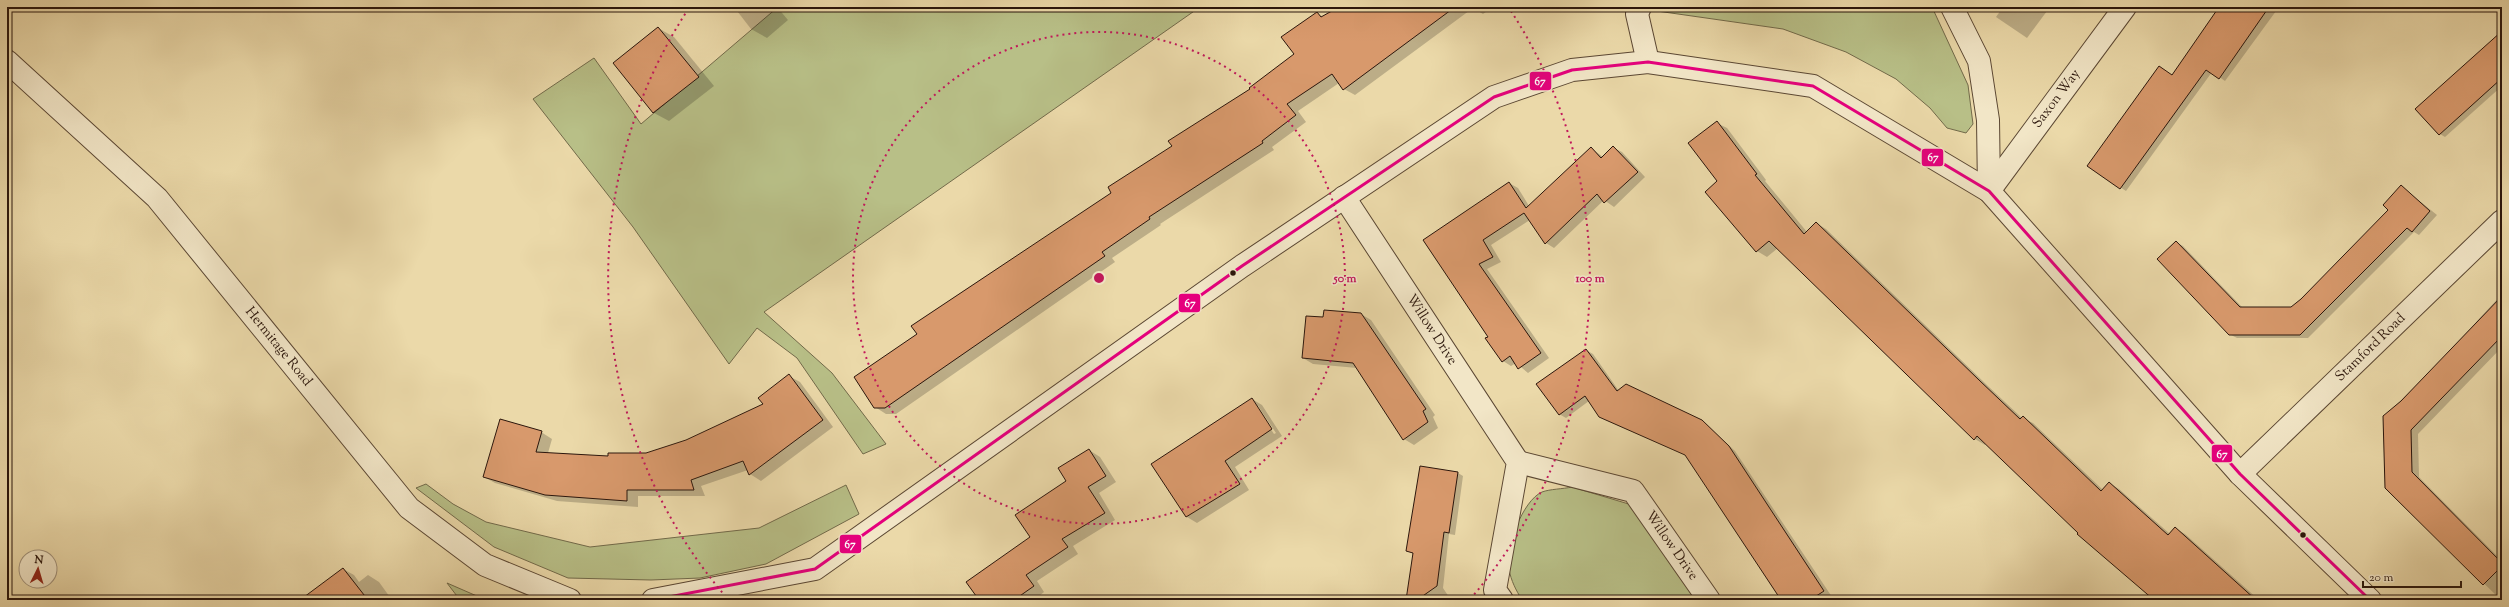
<svg xmlns="http://www.w3.org/2000/svg" width="2509" height="607" font-family="'Sorts Mill Goudy',serif">
  <style>
    .green { fill: #b8bf87; stroke: #726a4a }
    .shadow { fill: #0003; fill-rule: evenodd }
    .building { fill: #d8996c; stroke: #2b160c }
    .lines { fill: none; stroke-linecap: round; stroke-linejoin: round }
    .minor-casing { stroke: #5b4733; stroke-width: 24 }
    .minor { stroke: #f2e6c7; stroke-width: 22 }
    .bus-1-casing { stroke: #f2e6c7; stroke-width: 6 }
    .bus-1 { stroke: #e5007d; stroke-width: 3 }
    .ring { fill: none; stroke: #c2185b; stroke-width: 2; stroke-dasharray: 2 4 }
    .bus-dot { fill: #2b160c; stroke: #f2e6c7; stroke-width: 1.5 }
    .labels { text-anchor: middle; dominant-baseline: central; stroke-width: 3; stroke-linejoin: round; paint-order: stroke }
    .street-label { font-size: 14px; fill: #2b160c; stroke: #f2e6c7 }
    .centre { fill: #c2185b; stroke: #f2e6c7; stroke-width: 2 }
    .ring-label { font-size: 12px; text-anchor: middle; font-weight: bold; fill: #c2185b; stroke: #f2e6c7; stroke-width: 3; stroke-linejoin: round; paint-order: stroke }
    .line-badge { stroke: #f2e6c7; stroke-width: 1.5 }
    .badge-label { font-size: 11px; text-anchor: middle; font-weight: bold; fill: #fff }
  </style>
  <rect width="100%" height="100%" fill="#ebd9a9"/>
  <filter id="stains"><feTurbulence type="fractalNoise" baseFrequency=".005" numOctaves="4"/><feColorMatrix values="0 0 0 0 .2 0 0 0 0 .09 0 0 0 0 .02 0 0 0 .5 -.17"/></filter>
  <radialGradient id="worn" r=".72"><stop offset=".6" stop-color="#630" stop-opacity="0"/><stop offset="1" stop-color="#630" stop-opacity=".3"/></radialGradient>
  <g class="green">
    <path d="M778 7H1200L764 312 832 373 886 444 863 454 797 358 757 328 729 364 633 227 533 99 594 58 641 124Z"/>
    <path d="M1658 7H1932L1968 85 1973 124 1966 133 1947 128 1930 108 1896 79 1846 52 1783 29 1657 11Z"/>
    <path d="M426 484 453 504 486 522 590 547 759 528 846 485 859 514 766 564 700 578 651 580 568 578 494 547 416 488Z"/>
    <path d="M1572 487 1632 505 1697 600H1522C1516 590 1511 581 1509 569 1505 549 1522 501 1542 492 1550 489 1563 489 1572 487Z"/>
    <path d="M447 583 486 600H460Z"/>
  </g>
  <g class="shadow">
    <path d="M734 7H777L788 20 767 38 751 29Z"/>
    <path d="M1342 7H1493L1483 14 1473 8 1355 95 1344 89 1339 83 1298 111 1306 122 1272 147 1274 150 1160 224 1161 225 1112 258 1115 262 896 414H886L875 407 918 335 1252 90 1295 55 1317 13 1323 17Z"/>
    <path d="M2003 7H2050L2027 38 1996 17Z"/>
    <path d="M2224 7H2279L2225 81 2212 72 2126 191 2088 166 2172 75Z"/>
    <path d="M658 28 674 37 714 86 669 121 654 113 614 63Z"/>
    <path d="M2502 32V86L2445 137 2440 134Z"/>
    <path d="M1717 123 1727 128 1766 180 1765 181 1807 232 1816 223 1826 229 1989 387 2022 418 2033 423 2103 490 2109 483 2119 489 2170 534 2175 528 2185 534 2259 600H2156L2078 534 2080 533 1986 443 1985 445 1975 439 1778 248 1767 257 1757 251 1706 192 1719 182Z"/>
    <path d="M1591 148 1603 157 1614 148 1622 152 1645 177 1614 207 1604 200 1554 248 1546 243 1530 220 1491 245 1501 262 1487 269 1549 358 1528 373 1516 363 1511 366 1503 361 1489 337 1424 240 1509 183 1518 188 1529 206Z"/>
    <path d="M2401 186 2437 215 2419 235 2414 232 2308 338H2237L2229 334 2176 242 2183 246 2243 308H2291L2302 300 2390 210Z"/>
    <path d="M2502 294V347L2418 434 2419 477 2502 561 2501 600 2386 488 2384 417 2431 371Z"/>
    <path d="M1361 314 1371 320 1435 415 1433 417 1438 428 1414 445 1404 439 1357 368 1313 364 1303 358Z"/>
    <path d="M1586 350 1593 354 1619 391 1702 420 1735 451 1834 600H1784L1686 455 1607 420 1600 416 1589 401 1566 418 1559 414Z"/>
    <path d="M789 376 800 382 833 427 761 481 750 474 748 470 701 486 705 496H638V507L557 501 495 483 484 477 541 432 552 439 548 453 609 457 646 454 686 441 764 404Z"/>
    <path d="M1252 399 1262 405 1282 436 1235 467 1249 490 1197 523 1187 517 1153 464ZM1256 406H1258L1276 433 1274 434Z"/>
    <path d="M1089 450 1100 457 1116 482 1099 493 1115 520 1073 546 1078 554 1037 581 1044 592 1034 600H980L1031 537Z"/>
    <path d="M1421 467 1458 473 1463 476 1455 535 1449 534 1443 588 1451 600 1401 599 1408 594 1414 554 1407 551Z"/>
    <path d="M343 569 354 575 359 582 368 575 379 582 392 600H326Z"/>
  </g>
  <g class="building">
    <path d="M1339 7H1455L1343 90 1332 74 1287 104 1296 115 1262 141 1263 143 1149 217 1150 219 1102 252 1105 256 885 408H874L854 377 917 334 911 326 1111 193 1108 187 1172 146 1168 141 1250 89 1249 88 1294 54 1281 37 1317 12 1321 17Z"/>
    <path d="M2219 7H2269L2219 79 2206 70 2120 189 2087 166 2159 66 2172 75Z"/>
    <path d="M658 27 699 77 653 113 613 63Z"/>
    <path d="M2502 31V78L2439 135 2415 109Z"/>
    <path d="M1717 121 1757 174 1755 175 1804 234 1816 222 1979 380 2020 419 2023 416 2101 491 2109 482 2168 535 2175 527 2256 600H2154L2077 534 2078 533 1977 436 1974 440 1769 241 1756 252 1705 192 1717 181 1688 143Z"/>
    <path d="M1613 146 1638 172 1604 203 1597 194 1545 244 1524 213 1483 240 1493 257 1479 264 1541 353 1518 369 1510 356 1502 362 1485 338 1488 337 1423 240 1509 182 1526 208 1591 147 1601 158Z"/>
    <path d="M2401 185 2430 211 2412 232 2407 228 2300 335H2229L2157 259 2176 241 2240 307H2291L2301 299 2388 210 2383 205Z"/>
    <path d="M2502 296V336L2411 430 2412 472 2502 563V566L2483 585 2385 488 2383 416 2401 401Z"/>
    <path d="M1324 310 1361 313 1426 409 1423 411 1428 422 1403 440 1353 363 1302 358 1306 316 1323 317Z"/>
    <path d="M1586 349 1617 391 1626 384 1702 420 1729 446 1824 591 1810 600H1781L1685 455 1599 417 1585 396 1559 415 1536 384Z"/>
    <path d="M789 374 823 420 749 475 743 461 691 480 694 490H627V501L545 495 483 477 500 419 542 431 536 452 608 456V453H646L686 440 763 404 758 398Z"/>
    <path d="M1252 398 1272 429 1225 461 1240 484 1186 517 1151 464Z"/>
    <path d="M1089 449 1106 476 1088 487 1105 513 1062 539 1068 547 1026 575 1034 586 1014 600H979L966 582 1030 537 1015 515 1066 481 1058 468Z"/>
    <path d="M1420 466 1458 472 1449 533 1444 532 1437 586 1417 600H1406L1413 553 1406 551Z"/>
    <path d="M343 568 368 600H300Z"/>
  </g>
  <g class="lines">
    <defs>
      <g id="minor">
        <path d="M1640 7 1637 14 1648 62"/>
        <path d="M1952 7 1979 61 1988 120 1989 191"/>
        <path d="M7 61 157 198 409 508 485 565 570 600"/>
        <path d="M1989 191 2125 7"/>
        <path d="M1344 197 1518 462 1495 590 1502 600"/>
        <path d="M1518 462 1633 491 1709 600"/>
        <path d="M2240 474 2502 221"/>
        <path d="M653 600 815 569 1242 266 1494 97 1572 70 1648 62 1813 86 1989 191 2240 474 2370 600"/>
      </g>
    </defs>
    <use href="#minor" class="minor-casing"/>
    <use href="#minor" class="minor"/>
    <defs>
      <path id="bus-1" d="M653 600 815 569 1242 266 1494 97 1572 70 1648 62 1813 86 1989 191 2240 474 2370 600"/>
    </defs>
    <use href="#bus-1" class="bus-1-casing"/>
    <use href="#bus-1" class="bus-1"/>
  </g>
  <g class="ring">
    <circle cx="1099" cy="278" r="246"/>
    <path d="M726 597A491 491 0 0 1 687 11M1511 11A491 491 0 0 1 1472 597"/>
  </g>
  <g class="bus-dot">
    <circle cx="1233" cy="273" r="3.5"/>
    <circle cx="2303" cy="535" r="3.5"/>
  </g>
  <g class="labels">
    <g class="street-label">
      <text transform="translate(2057 99) rotate(-53)">Saxon Way</text>
      <text transform="translate(1431 330) rotate(57)">Willow Drive</text>
      <text transform="translate(278 347) rotate(51)">Hermitage Road</text>
      <text transform="translate(2371 348) rotate(-44)">Stamford Road</text>
      <text transform="translate(1671 546) rotate(55)">Willow Drive</text>
    </g>
  </g>
  <circle cx="1099" cy="278" r="6" class="centre"/>
  <g class="ring-label">
    <text x="1345" y="282">50 m</text>
    <text x="1590" y="282">100 m</text>
  </g>
  <g class="line-badge">
    <rect x="1529" y="71" width="23" height="20" rx="4" fill="#e5007d"/>
    <rect x="1921" y="148" width="23" height="19" rx="4" fill="#e5007d"/>
    <rect x="1178" y="293" width="23" height="20" rx="4" fill="#e5007d"/>
    <rect x="2211" y="444" width="22" height="19" rx="4" fill="#e5007d"/>
    <rect x="839" y="534" width="23" height="20" rx="4" fill="#e5007d"/>
  </g>
  <g class="badge-label">
    <text x="1540" y="85">67</text>
    <text x="1933" y="161">67</text>
    <text x="1190" y="307">67</text>
    <text x="2222" y="458">67</text>
    <text x="850" y="548">67</text>
  </g>
  <rect width="2509" height="607" fill="none" stroke="#ebd9a9" stroke-width="24"/>
  <rect x="8" y="8" width="2493" height="591" fill="none" stroke="#2b160c" stroke-width="2"/>
  <rect x="12" y="12" width="2485" height="583" fill="none" stroke="#2b160c"/>
  <g transform="translate(38 569) rotate(5)"><circle r="19" fill="#f2e6c7" stroke="#a2937c"/>
  <path d="M0-3L7 15L0 10L-7 15Z" fill="#8f2418"/>
  <text y="-6" font-size="11" font-weight="bold" text-anchor="middle" fill="#2b160c">N</text>
  </g>
  <path d="M2363 581v6h98v-6" fill="none" stroke="#2b160c" stroke-width="2"/>
  <text x="2369" y="581" font-size="12" fill="#2b160c" stroke="#f2e6c7" stroke-width="3" paint-order="stroke">20 m</text>
  <rect width="100%" height="100%" filter="url(#stains)"/>
  <rect width="100%" height="100%" fill="url(#worn)"/>
</svg>
